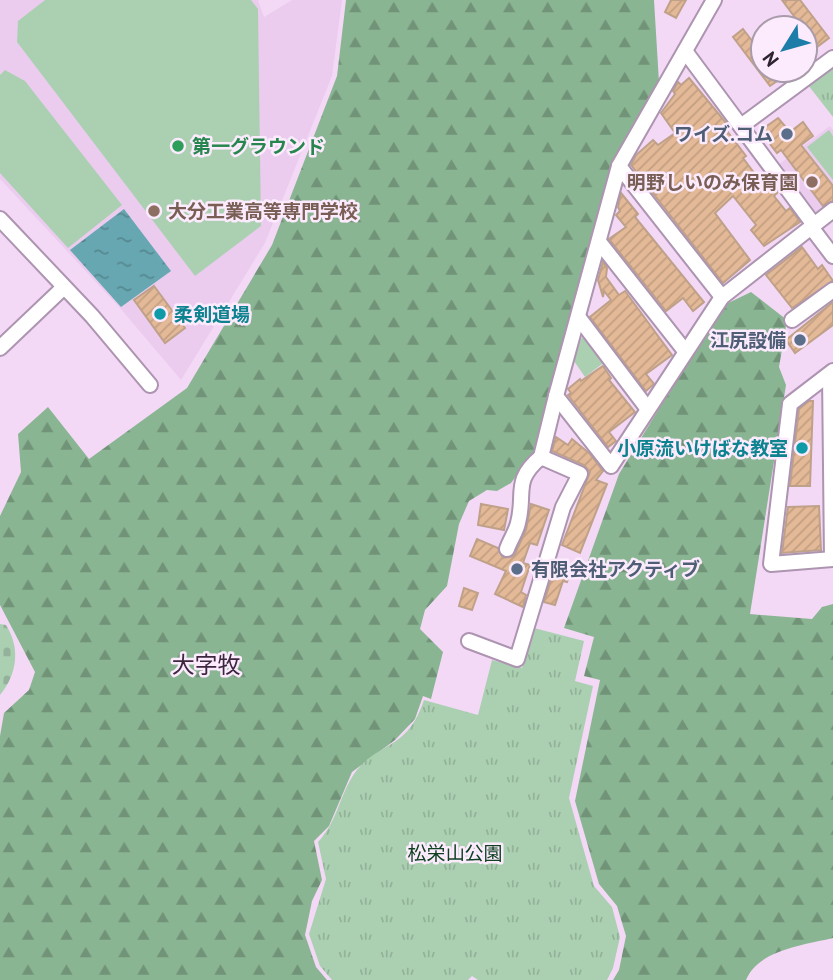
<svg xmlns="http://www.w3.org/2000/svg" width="833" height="980" font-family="'PT Sans','Noto Sans JP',sans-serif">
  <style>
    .built { fill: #ebccef }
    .grass { fill: #aad0b1 }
    .forest { fill: url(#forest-firs) }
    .cemetery { fill: url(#cemetery-stones) }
    .park { fill: url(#park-tufts) }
    .water { fill: url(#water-ripples) }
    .building { fill: url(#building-hatch); stroke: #bfa189; stroke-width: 2 }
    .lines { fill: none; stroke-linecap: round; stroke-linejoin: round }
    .minor-casing { stroke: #ad94b0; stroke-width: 18 }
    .minor { stroke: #fff; stroke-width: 14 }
    .service-dot { fill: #5c6f8a; stroke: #fbebfd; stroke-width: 2.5 }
    .leisure-dot { fill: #2e9e5b; stroke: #fbebfd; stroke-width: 2.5 }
    .education-dot { fill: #8d6e63; stroke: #fbebfd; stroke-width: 2.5 }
    .culture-dot { fill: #0f9aa8; stroke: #fbebfd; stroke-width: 2.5 }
    .labels { text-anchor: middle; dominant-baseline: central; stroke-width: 5; stroke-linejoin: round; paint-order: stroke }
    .service-label { font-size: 19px; font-weight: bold; fill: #4e5e75; stroke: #fbebfd; text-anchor: end }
    .leisure-label { font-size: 19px; font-weight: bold; fill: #27864d; stroke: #fbebfd; text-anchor: start }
    .education-label { font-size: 19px; font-weight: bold; fill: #785e54; stroke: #fbebfd; text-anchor: end }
    .culture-label { font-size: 19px; font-weight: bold; fill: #0d838f; stroke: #fbebfd; text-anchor: start }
    .park-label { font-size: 19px; fill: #0f4120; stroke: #fbebfd }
    .quarter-label { font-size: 23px; fill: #3c273e; stroke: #fbebfd }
  </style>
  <defs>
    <pattern id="forest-firs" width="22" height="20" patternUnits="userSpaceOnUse" patternTransform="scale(1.75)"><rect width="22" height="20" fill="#8ab593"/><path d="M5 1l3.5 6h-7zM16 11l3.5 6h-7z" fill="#719378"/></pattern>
    <pattern id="cemetery-stones" width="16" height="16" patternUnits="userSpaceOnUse" patternTransform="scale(1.75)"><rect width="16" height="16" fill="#aad0b1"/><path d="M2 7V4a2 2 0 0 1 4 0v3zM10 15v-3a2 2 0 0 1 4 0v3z" fill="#93b299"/></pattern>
    <pattern id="park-tufts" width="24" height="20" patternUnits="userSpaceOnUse" patternTransform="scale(1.75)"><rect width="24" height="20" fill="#aad0b1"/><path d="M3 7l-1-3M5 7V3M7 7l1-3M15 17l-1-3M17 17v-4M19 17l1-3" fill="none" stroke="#93b299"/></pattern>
    <pattern id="water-ripples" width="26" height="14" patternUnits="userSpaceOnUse" patternTransform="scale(1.75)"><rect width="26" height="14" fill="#67a7b1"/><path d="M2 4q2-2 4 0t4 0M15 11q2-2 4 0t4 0" fill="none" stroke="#558890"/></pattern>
    <pattern id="building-hatch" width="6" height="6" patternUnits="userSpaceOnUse" patternTransform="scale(1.75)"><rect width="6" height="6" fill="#e3b997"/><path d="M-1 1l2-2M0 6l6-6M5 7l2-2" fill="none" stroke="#c39f82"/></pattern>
  </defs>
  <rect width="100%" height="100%" fill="#f4d9f7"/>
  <g class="built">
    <path d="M0 0H258L264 17 292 0H342L332 76 265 243 181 380 120 308 0 179Z"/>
    <path d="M830 126 833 130V199L814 214 778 165Z"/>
  </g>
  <g class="grass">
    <path d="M45 0H251L258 9 261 226 195 276 17 42 18 21Z"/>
    <path d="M5 70 25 81 122 205 68 248 0 173V75Z"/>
    <path d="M829 130 833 136V180L807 147Z"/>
    <path d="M587 334 606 361 585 377 574 361 581 339Z"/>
  </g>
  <g class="forest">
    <path d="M346 0H654L659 82 612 165 537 448 511 483 497 491 487 490 469 501 459 524 447 586 425 610 420 629 443 652 431 699 423 696 415 719 395 740 352 772 329 826 314 841 322 880 312 901 305 935 316 967 327 980H0V736L4 713 29 690 35 672 0 605V516L21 472 18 434 48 407 89 459 187 388 272 245 337 76Z"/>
    <path d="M751 292 787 320 779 367 786 385 750 614 812 619 822 607 833 604V938C804 945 758 950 746 980H613L619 970 626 936 617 906 599 884 575 801 600 680 584 676 594 637 564 628 619 474 722 306Z"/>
  </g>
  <path class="cemetery" d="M0 624 6 625C20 647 18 673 0 695Z"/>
  <g class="park">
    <path d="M833 66V117L808 85Z"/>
    <path d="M534 628 584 641 575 681 593 686 569 798 594 886 612 907 620 937 613 968 607 980H478L472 976 468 980H332L320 966 309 934 326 879 318 842C337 822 339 797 354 774 377 741 407 752 424 700L478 715 492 660 522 668Z"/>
  </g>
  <path class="water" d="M124 209 171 271 121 307 70 250Z"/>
  <g class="building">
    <path d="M671 0H686L676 18 665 12Z"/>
    <path d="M782 0H800L829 38 817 47Z"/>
    <path d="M743 29 763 55V70H774L780 79 770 86 733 37Z"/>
    <path d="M689 78 727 124 724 127 746 156 743 158 761 182 766 178 778 192 774 196 786 211 790 208 800 222 764 246 751 230 756 225 733 196 715 213 750 260 723 283 631 165 636 155 653 140 658 145 675 133 661 113 675 94 673 91 678 82 681 85Z"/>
    <path d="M778 118 790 132 803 122 813 136 801 145 833 186V201L823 206 781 150 777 153 760 131Z"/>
    <path d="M621 193 638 214 635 217 704 302 693 311 683 298 666 311 609 239 626 227 616 215 620 211 618 207Z"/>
    <path d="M802 247 818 269 822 265 833 281 792 308 766 275Z"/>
    <path d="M603 262 607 268 606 277 619 295 625 291 672 355 646 374 654 384 646 391 590 317 611 300 604 291 603 297 598 280Z"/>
    <path d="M154 286 185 328 165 343 134 300Z"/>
    <path d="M833 302V325L795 353 786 340Z"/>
    <path d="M603 366 611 378 609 380 635 412 609 432 616 441 608 447 568 395 571 393 568 389 580 379 581 381Z"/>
    <path d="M809 401H813L810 486H790L799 409Z"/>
    <path d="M556 437 568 445 572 439 590 454 603 471 596 480 607 484 580 553 562 545 590 472 584 465 552 451Z"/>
    <path d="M481 504 508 509 504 530 478 525Z"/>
    <path d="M531 504 549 510 537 545 530 543 523 563 530 565 521 592 526 595 523 607 495 594 506 571 470 556 477 539 498 548 503 558 514 556 526 530Z"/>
    <path d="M819 506 821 550 782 553 788 507Z"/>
    <path d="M556 564 571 568 567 582 563 581 555 605 544 602Z"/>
    <path d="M464 588 478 593 472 610 459 606Z"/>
  </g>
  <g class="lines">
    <defs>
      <g id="minor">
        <path d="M714 0 619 166 556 396 611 466 722 297 833 210"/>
        <path d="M685 51 814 225V231L833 256"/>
        <path d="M741 126 833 58"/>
        <path d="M619 166 722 297"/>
        <path d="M0 219 92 316 150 385"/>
        <path d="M600 243 685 351"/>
        <path d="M579 318 647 408"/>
        <path d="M792 320 833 290"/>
        <path d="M0 348 63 288"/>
        <path d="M833 371 790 404 771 564 833 559"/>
        <path d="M830 374 832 559"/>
        <path d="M507 549C510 540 516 532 518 523 526 493 512 481 541 457"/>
        <path d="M469 641 517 659 563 507 580 474 541 457 556 396"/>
      </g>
    </defs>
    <use href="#minor" class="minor-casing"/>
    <use href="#minor" class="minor"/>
  </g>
  <g class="service-dot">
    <circle cx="787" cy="134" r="7"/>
    <circle cx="800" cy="340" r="7"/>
    <circle cx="517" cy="569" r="7"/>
  </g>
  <circle class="leisure-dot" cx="178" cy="146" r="7"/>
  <g class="education-dot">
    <circle cx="812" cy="182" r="7"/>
    <circle cx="154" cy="211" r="7"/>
  </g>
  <g class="culture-dot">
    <circle cx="160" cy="314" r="7"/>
    <circle cx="802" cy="448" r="7"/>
  </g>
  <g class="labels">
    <g class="service-label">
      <text x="773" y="134">ワイズ.コム</text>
      <text x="786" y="340">江尻設備</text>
      <text x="531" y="569" text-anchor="start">有限会社アクティブ</text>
    </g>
    <g class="leisure-label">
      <text x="192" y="146">第一グラウンド</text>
    </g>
    <g class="education-label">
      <text x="798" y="182">明野しいのみ保育園</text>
      <text x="168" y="211" text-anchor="start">大分工業高等専門学校</text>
    </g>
    <g class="culture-label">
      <text x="174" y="314">柔剣道場</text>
      <text x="788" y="448" text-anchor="end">小原流いけばな教室</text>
    </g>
    <g class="park-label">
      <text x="455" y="853">松栄山公園</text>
    </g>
    <g class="quarter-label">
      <text x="206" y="664">大字牧</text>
    </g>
  </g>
  <g transform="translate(784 49) rotate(233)"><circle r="33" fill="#fbebfd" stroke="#a99baa" stroke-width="2"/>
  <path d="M0-5L12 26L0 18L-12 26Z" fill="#1d7da9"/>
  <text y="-10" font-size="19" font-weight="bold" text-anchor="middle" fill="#2d232e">N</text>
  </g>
</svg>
